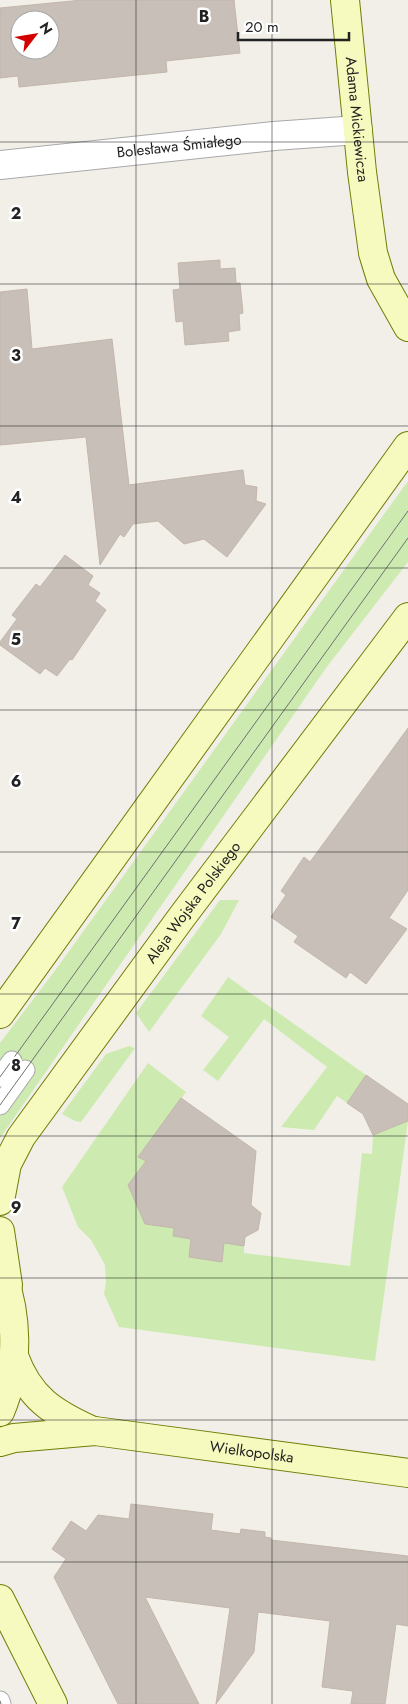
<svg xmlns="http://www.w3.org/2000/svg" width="408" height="1704" font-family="Jost,sans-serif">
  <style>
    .grass { fill: #cdebb0 }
    .building { fill: #c7bfb8; stroke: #c4b6ab; fill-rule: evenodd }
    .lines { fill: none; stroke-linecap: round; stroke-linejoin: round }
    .lane-casing { stroke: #a9a9a9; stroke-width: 21 }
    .street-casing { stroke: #a9a9a9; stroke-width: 30 }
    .secondary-casing { stroke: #707d05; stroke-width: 30 }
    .lane { stroke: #fff; stroke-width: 19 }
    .street { stroke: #fff; stroke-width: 28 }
    .secondary { stroke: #f7fabf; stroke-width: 28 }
    .tram { stroke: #707070; stroke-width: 1 }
    .grid { fill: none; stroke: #222; stroke-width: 1; stroke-opacity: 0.55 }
    .labels { text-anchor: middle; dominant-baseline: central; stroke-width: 5; stroke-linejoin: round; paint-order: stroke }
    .street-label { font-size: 15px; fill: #222; stroke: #fff }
    .grid-label { font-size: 16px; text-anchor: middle; font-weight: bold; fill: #222; stroke: #fff; stroke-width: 5; stroke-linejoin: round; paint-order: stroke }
  </style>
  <rect width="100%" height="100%" fill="#f2efe9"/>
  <g class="grass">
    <path d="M408 481V562L326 668 0 1138V1116L30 1074 0 1065V1043L54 972Z"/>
    <path d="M220 900H239L221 934 149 1032 136 1013Z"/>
    <path d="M228 977 366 1075 347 1103 337 1096 314 1130 281 1127 327 1067 264 1019 218 1081 203 1070 229 1037 201 1016Z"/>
    <path d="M129 1046 135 1048 81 1122 75 1121 62 1114 106 1054Z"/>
    <path d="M148 1063 186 1092 139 1156 146 1161 128 1185 145 1224 174 1228 173 1236 191 1239 189 1257 222 1262 224 1243 244 1246V1253L350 1266 362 1153 372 1154 373 1135 408 1121 375 1361 119 1327 104 1294 106 1282 105 1265 91 1240 78 1227 62 1187Z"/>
  </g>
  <g class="building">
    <path d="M82 0H234L240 53 166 61 167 72 19 87 18 76 0 78V8ZM20 20H50V50H20Z"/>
    <path d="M220 260V269L235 268 236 283H240L243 313 239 314 240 330 228 332 229 341 185 345 183 321 176 322 173 290 180 289 178 263Z"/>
    <path d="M27 289 32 349 112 339 129 485 243 470 245 485 257 487 256 501 266 504 227 557 204 539 184 544 158 521 133 524 124 537 120 534 100 565 86 437 0 445V292Z"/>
    <path d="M65 555 93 576 88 585 100 593 95 601 106 610 72 660 70 659 57 676 45 668 40 674 0 645V642L17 619 12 615 36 584 40 587Z"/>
    <path d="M408 728V890L389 918 407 929 366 984 350 972 346 978 294 942 298 936 271 917 286 895 281 891 304 857 310 862Z"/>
    <path d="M366 1075 408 1104V1121L373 1135 363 1114 347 1103Z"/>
    <path d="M181 1098 256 1151 251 1205 261 1213 258 1230 245 1237 244 1246 224 1243 222 1262 189 1257 191 1239 173 1236 174 1228 145 1224 128 1185 146 1161 138 1157Z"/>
    <path d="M131 1504 213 1514 211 1530 240 1534 241 1529 265 1532V1537L271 1538V1540L408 1556V1626L396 1624 385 1704H351L353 1691 322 1687 330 1621 258 1612 254 1652 216 1704 230 1608 145 1597 199 1704H118L54 1577 66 1559 52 1549 71 1521 86 1531 98 1515 129 1519Z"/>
  </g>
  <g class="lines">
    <defs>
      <g id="lane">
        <path d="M0 1077 12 1061"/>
        <path d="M0 1105 25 1070"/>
        <path d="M0 1701 1 1704"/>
      </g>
      <g id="street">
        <path id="s1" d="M0 165 274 136 358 130"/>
      </g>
      <g id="secondary">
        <path id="s2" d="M345 0 362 172 373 253 381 279 408 327"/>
        <path d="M0 1014 408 446"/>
        <path id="s3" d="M0 1201 7 1164 21 1137 181 918 408 617"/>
        <path d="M0 1231 8 1285"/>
        <path d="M0 1267C18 1314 20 1365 0 1412"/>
        <path d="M14 1356C29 1398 53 1413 93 1431"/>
        <path id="s4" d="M0 1442 14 1438 95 1431 408 1473"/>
        <path d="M0 1599 53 1704"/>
      </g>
    </defs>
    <use href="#lane" class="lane-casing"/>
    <use href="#street" class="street-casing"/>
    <use href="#secondary" class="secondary-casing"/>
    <use href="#lane" class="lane"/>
    <use href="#street" class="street"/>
    <use href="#secondary" class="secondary"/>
    <g class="tram">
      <path d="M0 1077 408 511"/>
      <path d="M0 1105 408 538"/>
      <path d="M0 1701 1 1704"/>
    </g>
  </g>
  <path class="grid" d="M136 0V1704M272 0V1704M0 142H408M0 284H408M0 426H408M0 568H408M0 710H408M0 852H408M0 994H408M0 1136H408M0 1278H408M0 1420H408M0 1562H408"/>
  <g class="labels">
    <g class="street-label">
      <text stroke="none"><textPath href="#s2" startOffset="120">Adama Mickiewicza</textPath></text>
      <text stroke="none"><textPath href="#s1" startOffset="180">Bolesława Śmiałego</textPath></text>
      <text stroke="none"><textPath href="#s3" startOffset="359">Aleja Wojska Polskiego</textPath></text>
      <text stroke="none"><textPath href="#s4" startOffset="254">Wielkopolska</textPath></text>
    </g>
  </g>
  <g class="grid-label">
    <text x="204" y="22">B</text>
    <text x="16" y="219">2</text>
    <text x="16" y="361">3</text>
    <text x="16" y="503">4</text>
    <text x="16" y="645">5</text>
    <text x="16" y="787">6</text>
    <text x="16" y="929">7</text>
    <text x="16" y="1071">8</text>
    <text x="16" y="1213">9</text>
  </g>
  <g transform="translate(35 35) rotate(59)"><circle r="24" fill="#ffffff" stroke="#a7a7a7"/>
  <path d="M0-4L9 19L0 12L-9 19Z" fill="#d40000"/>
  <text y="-8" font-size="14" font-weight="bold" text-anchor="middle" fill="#222222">N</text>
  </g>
  <path d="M238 32v8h111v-8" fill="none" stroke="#222222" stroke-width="2.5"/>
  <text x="245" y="32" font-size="15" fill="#222222" stroke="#ffffff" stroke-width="4" paint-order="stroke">20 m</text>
</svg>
